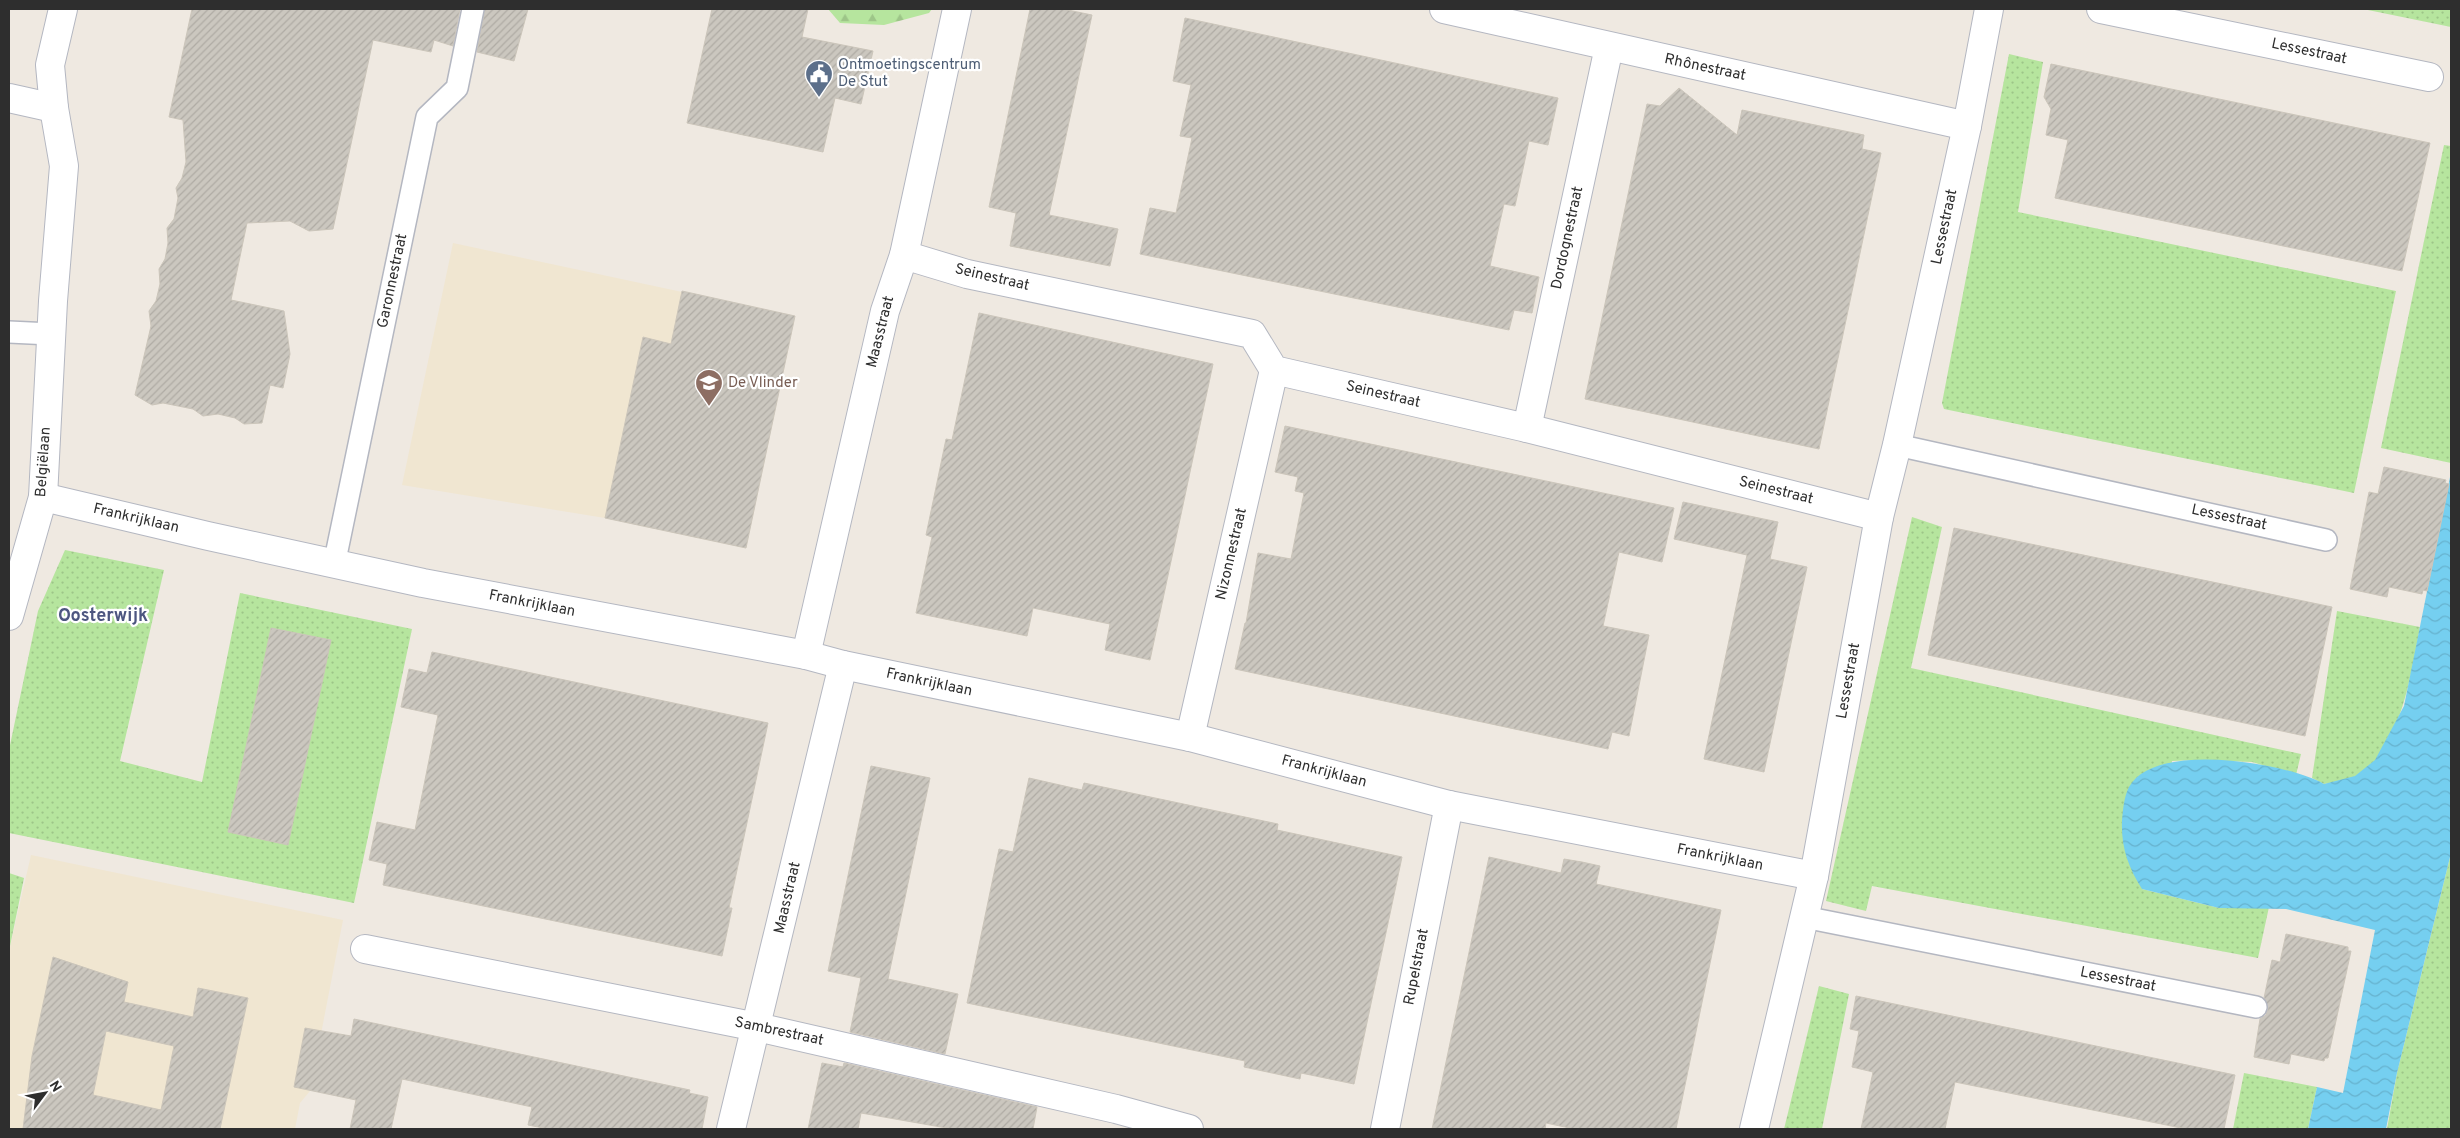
<svg xmlns="http://www.w3.org/2000/svg" width="2460" height="1138" font-family="Overpass,sans-serif">
  <style>
    .education { fill: #f0e6d1 }
    .green { fill: url(#green-dots) }
    .forest { fill: url(#forest-firs) }
    .water { fill: url(#water-waves) }
    .building { fill: url(#building-hatch); stroke: #cbc5ba; fill-rule: evenodd }
    .lines { fill: none; stroke-linecap: round; stroke-linejoin: round }
    .lane-casing { stroke: #b4b7c1; stroke-width: 24 }
    .street-casing { stroke: #b4b7c1; stroke-width: 30 }
    .lane { stroke: #fff; stroke-width: 21 }
    .street { stroke: #fff; stroke-width: 28 }
    .labels { text-anchor: middle; dominant-baseline: central; stroke-width: 4.5; stroke-linejoin: round; paint-order: stroke }
    .street-label { font-size: 15px; fill: #2e2e2e; stroke: #fff }
    .service-label { font-size: 15px; fill: #4e5e75; stroke: #fff; text-anchor: start }
    .education-label { font-size: 15px; fill: #785e54; stroke: #fff; text-anchor: start }
    .quarter-label { font-size: 18px; font-weight: bold; fill: #4d5680; stroke: #fff }
  </style>
  <defs>
    <pattern id="green-dots" width="8" height="8" patternUnits="userSpaceOnUse" patternTransform="scale(1.25)"><rect width="8" height="8" fill="#b6e59e"/><path d="M2 2h.1M6 6h.1" fill="none" stroke="#9dc588" stroke-width="1.8" stroke-linecap="round"/></pattern>
    <pattern id="forest-firs" width="22" height="20" patternUnits="userSpaceOnUse" patternTransform="scale(1.25)"><rect width="22" height="20" fill="#b6e59e"/><path d="M5 1l3.5 6h-7zM16 11l3.5 6h-7z" fill="#9dc588"/></pattern>
    <pattern id="water-waves" width="16" height="10" patternUnits="userSpaceOnUse" patternTransform="scale(1.25)"><rect width="16" height="10" fill="#75cff0"/><path d="M0 5q4-4 8 0t8 0" fill="none" stroke="#66b2ce"/></pattern>
    <pattern id="building-hatch" width="6" height="6" patternUnits="userSpaceOnUse" patternTransform="scale(1.25)"><rect width="6" height="6" fill="#cbc7bf"/><path d="M-1 1l2-2M0 6l6-6M5 7l2-2" fill="none" stroke="#afaba4"/></pattern>
  </defs>
  <rect width="100%" height="100%" fill="#efe9e1"/>
  <g class="education">
    <path d="M453 243 795 316 746 548 605 518 402 485Z"/>
    <path d="M31 855 343 920 310 1091 300 1103 295 1129H9V951Z"/>
  </g>
  <g class="green">
    <path d="M2363 9H2451V27Z"/>
    <path d="M2009 54 2043 62 2018 212 2396 291 2354 493 1944 409 1942 403Z"/>
    <path d="M2444 145 2451 146V463L2381 448Z"/>
    <path d="M1912 517 1942 527 1911 668 2301 754 2296 775 2252 762 2197 760 2172 761 2142 889 2219 908 2269 907 2258 958 1872 886 1866 911 1826 901Z"/>
    <path d="M65 550 164 570 120 761 202 782 240 593 412 629 354 903 9 833V750L38 611Z"/>
    <path d="M2337 611 2420 627C2412 669 2400 757 2354 777 2345 780 2334 782 2324 784L2312 778Z"/>
    <path d="M2451 853V1129H2387L2397 1073Z"/>
    <path d="M9 873 24 878 9 951Z"/>
    <path d="M1819 986 1849 994 1822 1129H1784Z"/>
    <path d="M2244 1073 2317 1087 2308 1129H2233Z"/>
  </g>
  <path class="forest" d="M828 9H932L929 13 884 25 840 23Z"/>
  <path class="water" d="M2451 472V853L2397 1073 2386 1129H2308L2317 1087 2343 1093 2375 930 2286 909 2219 908 2142 889C2128 867 2121 847 2122 821 2123 809 2124 797 2129 787 2155 740 2287 763 2324 784L2355 776 2375 760 2404 706Z"/>
  <g class="building">
    <path d="M192 9H460L453 46 434 40 431 52 373 40 333 229 309 231 290 221 247 223 231 300 284 311 290 354 283 388 270 385 262 423 244 424 235 418 218 414 203 416 193 409 163 403 152 405 135 395 151 326 149 311 156 301 160 284 159 269 165 259 168 243 167 228 174 219 178 198 176 188 182 178 186 162 183 120 169 117Z"/>
    <path d="M485 9H528L514 61 477 52Z"/>
    <path d="M712 9H808L802 37 873 51 861 104 835 98 823 152 687 123Z"/>
    <path d="M1030 9H1063L1092 15 1049 215 1118 229 1110 266 1010 246 1016 213 989 207Z"/>
    <path d="M1185 18 1558 98 1548 145 1529 141 1515 206 1504 204 1490 266 1539 277 1532 313 1514 310 1509 330 1140 254 1150 208 1176 213 1192 138 1180 136 1191 85 1173 81Z"/>
    <path d="M2051 64 2430 143 2402 271 2055 198 2068 140 2046 135 2051 109 2044 97Z"/>
    <path d="M1679 88 1737 135 1742 110 1864 135 1862 149 1881 153 1819 449 1585 399 1647 104 1660 106Z"/>
    <path d="M682 291 795 316 746 548 605 518 643 337 671 344Z"/>
    <path d="M979 313 1213 364 1150 660 1105 650 1110 624 1033 608 1027 636 916 613 932 537 926 535 934 497 946 439 952 440Z"/>
    <path d="M1285 426 1674 508 1662 562 1619 552 1603 626 1649 635 1629 736 1612 732 1608 749 1235 669 1245 623H1246L1258 553 1291 559 1304 493 1295 491 1298 477 1275 472Z"/>
    <path d="M2384 467 2446 480 2445 483 2449 484 2427 591 2423 590 2422 594 2389 587 2387 597 2350 589 2369 492 2378 494Z"/>
    <path d="M1683 502 1778 522 1770 559 1807 567 1764 772 1704 759 1747 555 1674 539Z"/>
    <path d="M1954 528 2332 607 2305 736 1928 655Z"/>
    <path d="M271 628 331 640 288 845 228 832Z"/>
    <path d="M432 652 768 723 729 908H732L722 956 383 885 387 864 369 860 377 822 415 830 438 715 401 707 409 669 427 673Z"/>
    <path d="M871 766 930 778 888 979 958 994 945 1054 850 1032 861 978 828 971Z"/>
    <path d="M1029 778 1082 790 1084 783 1174 802 1278 824 1277 830 1402 857 1354 1084 1301 1073 1300 1079 1244 1067 1245 1061 967 1003 999 849 1013 852Z"/>
    <path d="M1489 857 1561 873 1564 859 1582 862 1600 866 1596 884 1721 910 1676 1129H1574L1546 1123 1545 1129H1432Z"/>
    <path d="M2286 934 2348 947V951H2351L2328 1058H2325L2324 1061 2291 1054 2289 1064 2254 1057 2260 1019 2266 1015 2268 1009 2264 998 2272 960 2280 962Z"/>
    <path d="M53 957 128 982 124 1002 193 1017 198 988 248 998 220 1129H23L32 1056ZM106 1031 174 1046 161 1110 93 1095Z"/>
    <path d="M1856 996 2235 1075 2224 1129H2186L1955 1082 1945 1129H1861L1873 1072 1852 1067 1859 1031 1850 1029Z"/>
    <path d="M354 1019 690 1090 689 1093 708 1097 702 1129H548L528 1125 532 1107 402 1079 391 1129H350L356 1100 294 1087 305 1028 351 1036Z"/>
    <path d="M822 1063 843 1067 844 1063 1037 1107 1033 1129H952L861 1113 858 1129H808Z"/>
  </g>
  <g class="lines">
    <defs>
      <g id="lane">
        <path d="M9 332 51 334"/>
        <path d="M1897 445 2326 540"/>
        <path d="M334 565 427 117 457 88 473 9"/>
        <path d="M1804 917 2256 1007"/>
      </g>
      <g id="street">
        <path d="M1444 9 1967 126"/>
        <path d="M2101 9 2429 77"/>
        <path d="M9 98 54 108"/>
        <path d="M904 255 967 274 1252 334 1274 370 1527 428 1879 517"/>
        <path d="M1527 428 1609 47"/>
        <path d="M43 497 208 536 423 583 806 655 843 665 1190 737 1449 805 1814 876"/>
        <path d="M9 616 43 497 53 301 64 166 54 108 50 65 63 9"/>
        <path d="M806 655 885 311 904 255 957 9"/>
        <path d="M1190 737 1274 370"/>
        <path d="M365 949 757 1027 1116 1109 1189 1129"/>
        <path d="M731 1129 843 665"/>
        <path d="M1385 1129 1449 805"/>
        <path d="M1754 1129 1814 876 1879 517 1897 445 1967 126 1989 9"/>
      </g>
    </defs>
    <use href="#lane" class="lane-casing"/>
    <use href="#street" class="street-casing"/>
    <use href="#lane" class="lane"/>
    <use href="#street" class="street"/>
  </g>
  <defs>
    <symbol id="civic-pin" viewBox="-11 -11 22 30"><path d="M0 17L-7.5 6A9.5 9.5 0 1 1 7.5 6Z" fill="#5c6f8a" stroke="#fff"/><path d="M-.6-6.5H3V-4.5H.6V-3L4-1V1h2V6H-6V1h2V-1L-.6-3ZM-1.2 2.5V6h2.4V2.5Z" fill="#fff"/></symbol>
    <symbol id="school-pin" viewBox="-11 -11 22 30"><path d="M0 17L-7.5 6A9.5 9.5 0 1 1 7.5 6Z" fill="#8d6e63" stroke="#fff"/><path d="M0-5L7-2L0 1L-7-2ZM-4 1L0 2.5L4 1V4Q0 6-4 4Z" fill="#fff"/></symbol>
  </defs>
  <g fill-rule="evenodd">
    <use href="#civic-pin" x="803" y="58" width="32" height="43"/>
    <use href="#school-pin" x="693" y="367" width="32" height="43"/>
  </g>
  <g class="labels">
    <g class="street-label">
      <text transform="translate(2309 52) rotate(12)">Lessestraat</text>
      <text transform="translate(1705 68) rotate(12)">Rhônestraat</text>
      <text transform="translate(1945 227) rotate(-78)">Lessestraat</text>
      <text transform="translate(1568 238) rotate(-78)">Dordognestraat</text>
      <text transform="translate(992 278) rotate(13)">Seinestraat</text>
      <text transform="translate(393 281) rotate(-78)">Garonnestraat</text>
      <text transform="translate(881 332) rotate(-76)">Maasstraat</text>
      <text transform="translate(1383 395) rotate(13)">Seinestraat</text>
      <text transform="translate(44 462) rotate(-86)">Belgiëlaan</text>
      <text transform="translate(1776 491) rotate(14)">Seinestraat</text>
      <text transform="translate(2229 518) rotate(12)">Lessestraat</text>
      <text transform="translate(136 519) rotate(13)">Frankrijklaan</text>
      <text transform="translate(1232 554) rotate(-77)">Nizonnestraat</text>
      <text transform="translate(532 604) rotate(11)">Frankrijklaan</text>
      <text transform="translate(1849 681) rotate(-80)">Lessestraat</text>
      <text transform="translate(929 683) rotate(12)">Frankrijklaan</text>
      <text transform="translate(1324 772) rotate(15)">Frankrijklaan</text>
      <text transform="translate(1720 858) rotate(11)">Frankrijklaan</text>
      <text transform="translate(788 898) rotate(-77)">Maasstraat</text>
      <text transform="translate(1417 967) rotate(-79)">Rupelstraat</text>
      <text transform="translate(2118 980) rotate(11)">Lessestraat</text>
      <text transform="translate(779 1032) rotate(12)">Sambrestraat</text>
    </g>
    <g class="service-label">
      <text x="838" y="65">Ontmoetingscentrum<tspan x="838" dy="17">De Stut</tspan></text>
    </g>
    <g class="education-label">
      <text x="728" y="383">De Vlinder</text>
    </g>
    <g class="quarter-label">
      <text x="103" y="616">Oosterwijk</text>
    </g>
  </g>
  <rect width="2460" height="1138" fill="none" stroke="#2e2e2e" stroke-width="20"/>
  <g transform="translate(45 1093) rotate(58)" stroke="#ffffff" stroke-width="4" paint-order="stroke">
  <path d="M0-4L9 19L0 12L-9 19Z" fill="#2e2e2e"/>
  <text y="-8" font-size="14" font-weight="bold" text-anchor="middle" fill="#2e2e2e">N</text>
  </g>
</svg>
